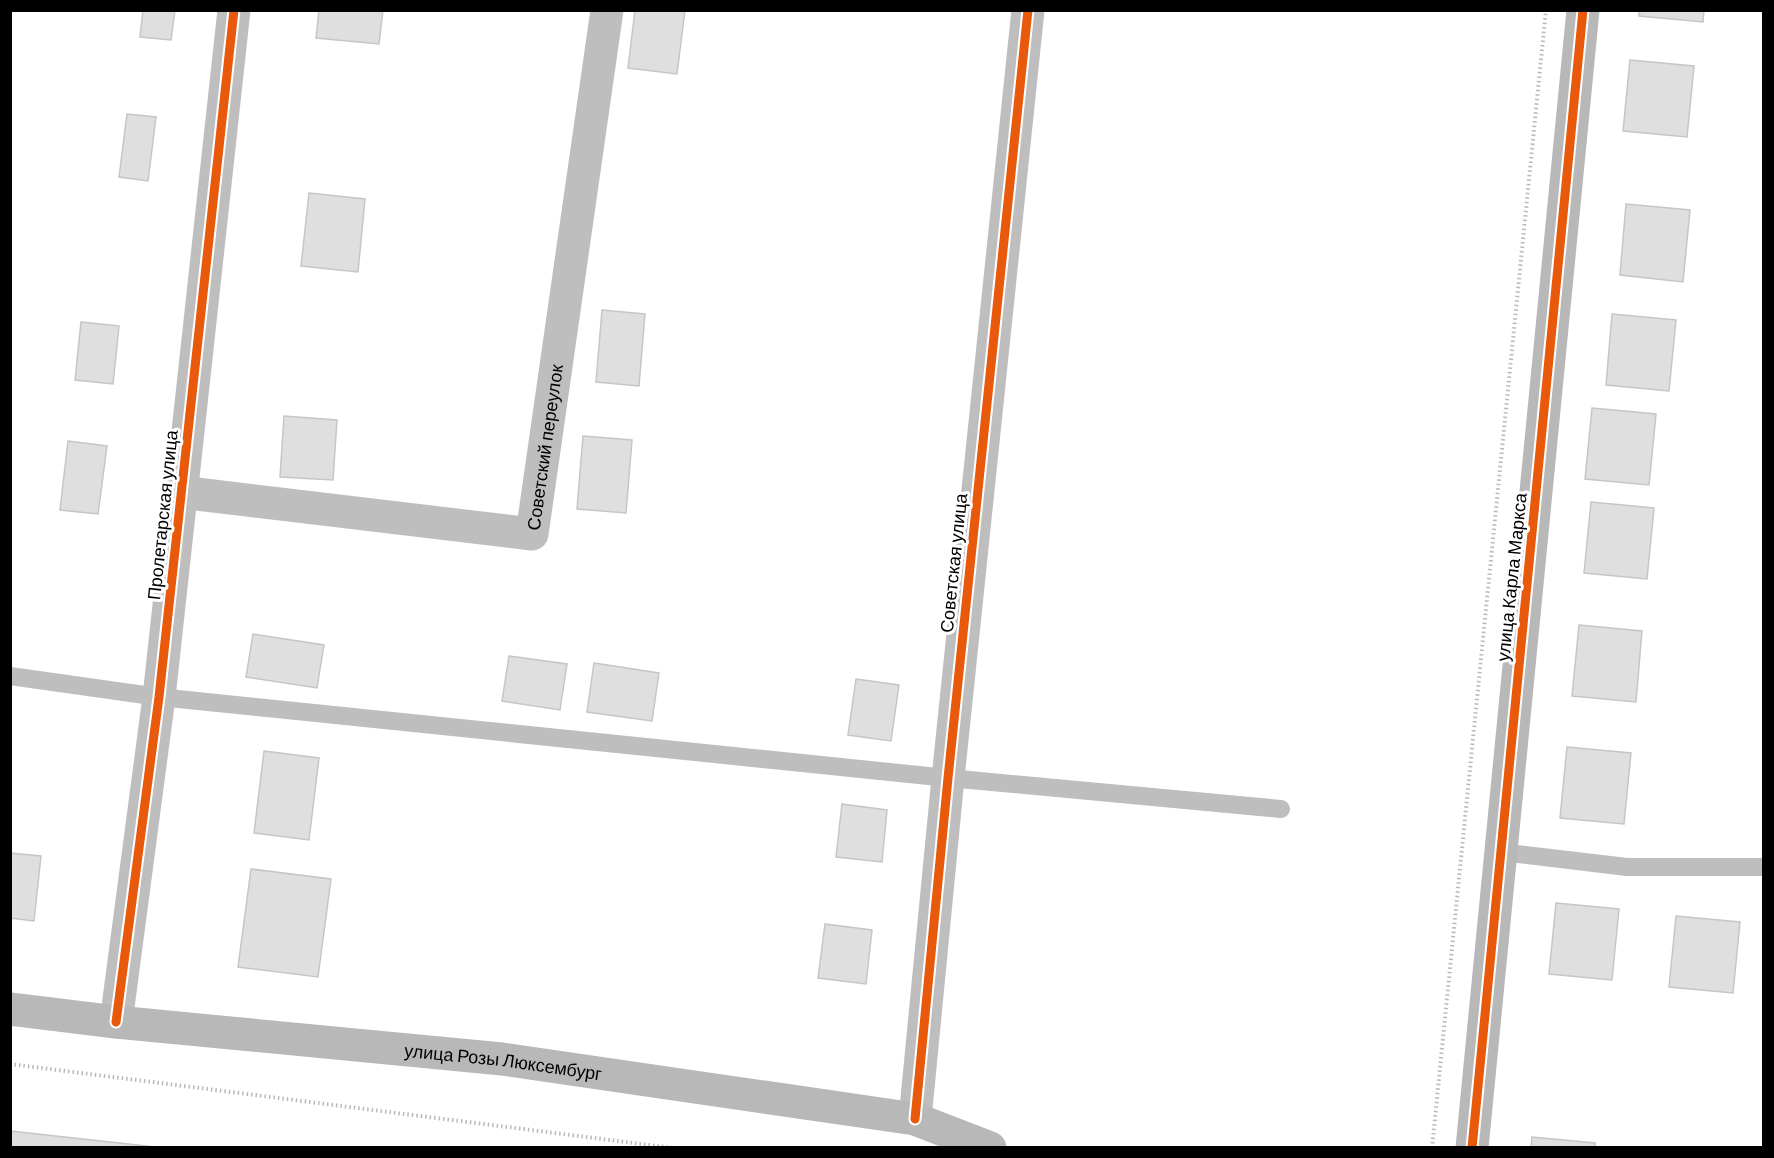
<svg xmlns="http://www.w3.org/2000/svg" width="1774" height="1158" font-family="Barlow,sans-serif">
  <style>
    .building { fill: #dfdfdf; stroke: #c6c6c6; stroke-width: 1.5 }
    .lines { fill: none; stroke-linecap: round; stroke-linejoin: round }
    .path { stroke: #b9b9b9; stroke-width: 4; stroke-dasharray: 1.5 3; stroke-linecap: butt }
    .lane { stroke: #bebebe; stroke-width: 18 }
    .street { stroke: #bebebe; stroke-width: 33 }
    .secondary { stroke: #b8b8b8; stroke-width: 33 }
    .cycleway-casing { stroke: #fff; stroke-width: 13 }
    .cycleway { stroke: #e8590c; stroke-width: 9 }
    .labels { text-anchor: middle; dominant-baseline: central; stroke-width: 6; stroke-linejoin: round; paint-order: stroke }
    .street-label { font-size: 18px; fill: #000; stroke: #fff }
  </style>
  <rect width="100%" height="100%" fill="#fff"/>
  <g class="building">
    <path d="M143 10H175L171 40 140 37Z"/>
    <path d="M319 10H383L379 44 316 38Z"/>
    <path d="M635 10H685L677 74 628 68Z"/>
    <path d="M1639 10H1704L1703 22 1639 16Z"/>
    <path d="M1630 60 1694 66 1687 137 1623 131Z"/>
    <path d="M127 114 156 117 148 181 119 177Z"/>
    <path d="M309 193 365 199 358 272 301 266Z"/>
    <path d="M1626 204 1690 210 1683 282 1620 275Z"/>
    <path d="M602 310 645 314 639 386 596 382Z"/>
    <path d="M1612 314 1676 320 1669 391 1606 385Z"/>
    <path d="M81 322 119 326 113 384 75 380Z"/>
    <path d="M1592 408 1656 414 1649 485 1585 479Z"/>
    <path d="M284 416 337 420 333 480 280 477Z"/>
    <path d="M583 436 632 440 626 513 577 509Z"/>
    <path d="M68 441 107 446 98 514 60 510Z"/>
    <path d="M1591 502 1654 508 1647 579 1584 573Z"/>
    <path d="M1579 625 1642 631 1636 702 1572 696Z"/>
    <path d="M253 634 324 645 317 688 246 677Z"/>
    <path d="M509 656 567 664 560 710 502 701Z"/>
    <path d="M594 663 659 673 652 721 587 712Z"/>
    <path d="M856 679 899 685 891 741 848 735Z"/>
    <path d="M1567 747 1631 753 1624 824 1560 818Z"/>
    <path d="M264 751 319 758 309 840 254 833Z"/>
    <path d="M842 804 887 810 882 862 836 857Z"/>
    <path d="M10 853 41 856 34 921 10 918Z"/>
    <path d="M251 869 331 879 318 977 238 967Z"/>
    <path d="M1556 903 1619 909 1612 980 1549 974Z"/>
    <path d="M1676 916 1740 922 1733 993 1669 987Z"/>
    <path d="M825 924 872 930 866 984 818 978Z"/>
    <path d="M10 1131 165 1148H10Z"/>
    <path d="M1532 1137 1595 1143V1148H1531Z"/>
  </g>
  <g class="lines">
    <g class="path">
      <path d="M10 1064 673 1148"/>
      <path d="M1432 1148 1546 10"/>
    </g>
    <g class="lane">
      <path d="M10 676 159 697 948 778 1281 809"/>
      <path d="M1501 852 1627 867H1764"/>
    </g>
    <g class="street">
      <path id="s1" d="M180 492 532 534 607 10"/>
      <path d="M116 1022 159 697 234 10"/>
      <path d="M915 1119 948 778 1028 10"/>
    </g>
    <g class="secondary">
      <path id="s2" d="M10 1009 116 1022 502 1059 915 1119 990 1148"/>
      <path d="M1472 1148 1583 10"/>
    </g>
    <defs>
      <g id="cycleway">
        <path d="M116 1022 159 697 234 10"/>
        <path d="M915 1119 948 778 1028 10"/>
        <path d="M1472 1148 1583 10"/>
      </g>
    </defs>
    <use href="#cycleway" class="cycleway-casing"/>
    <use href="#cycleway" class="cycleway"/>
  </g>
  <g class="labels">
    <g class="street-label">
      <text stroke="none"><textPath href="#s1" startOffset="442">Советский переулок</textPath></text>
      <text transform="translate(162 515) rotate(-84)">Пролетарская улица</text>
      <text transform="translate(953 563) rotate(-84)">Советская улица</text>
      <text transform="translate(1511 577) rotate(-84)">улица Карла Маркса</text>
      <text stroke="none"><textPath href="#s2" startOffset="496">улица Розы Люксембург</textPath></text>
    </g>
  </g>
  <rect width="1774" height="1158" fill="none" stroke="#000000" stroke-width="24"/>
</svg>
